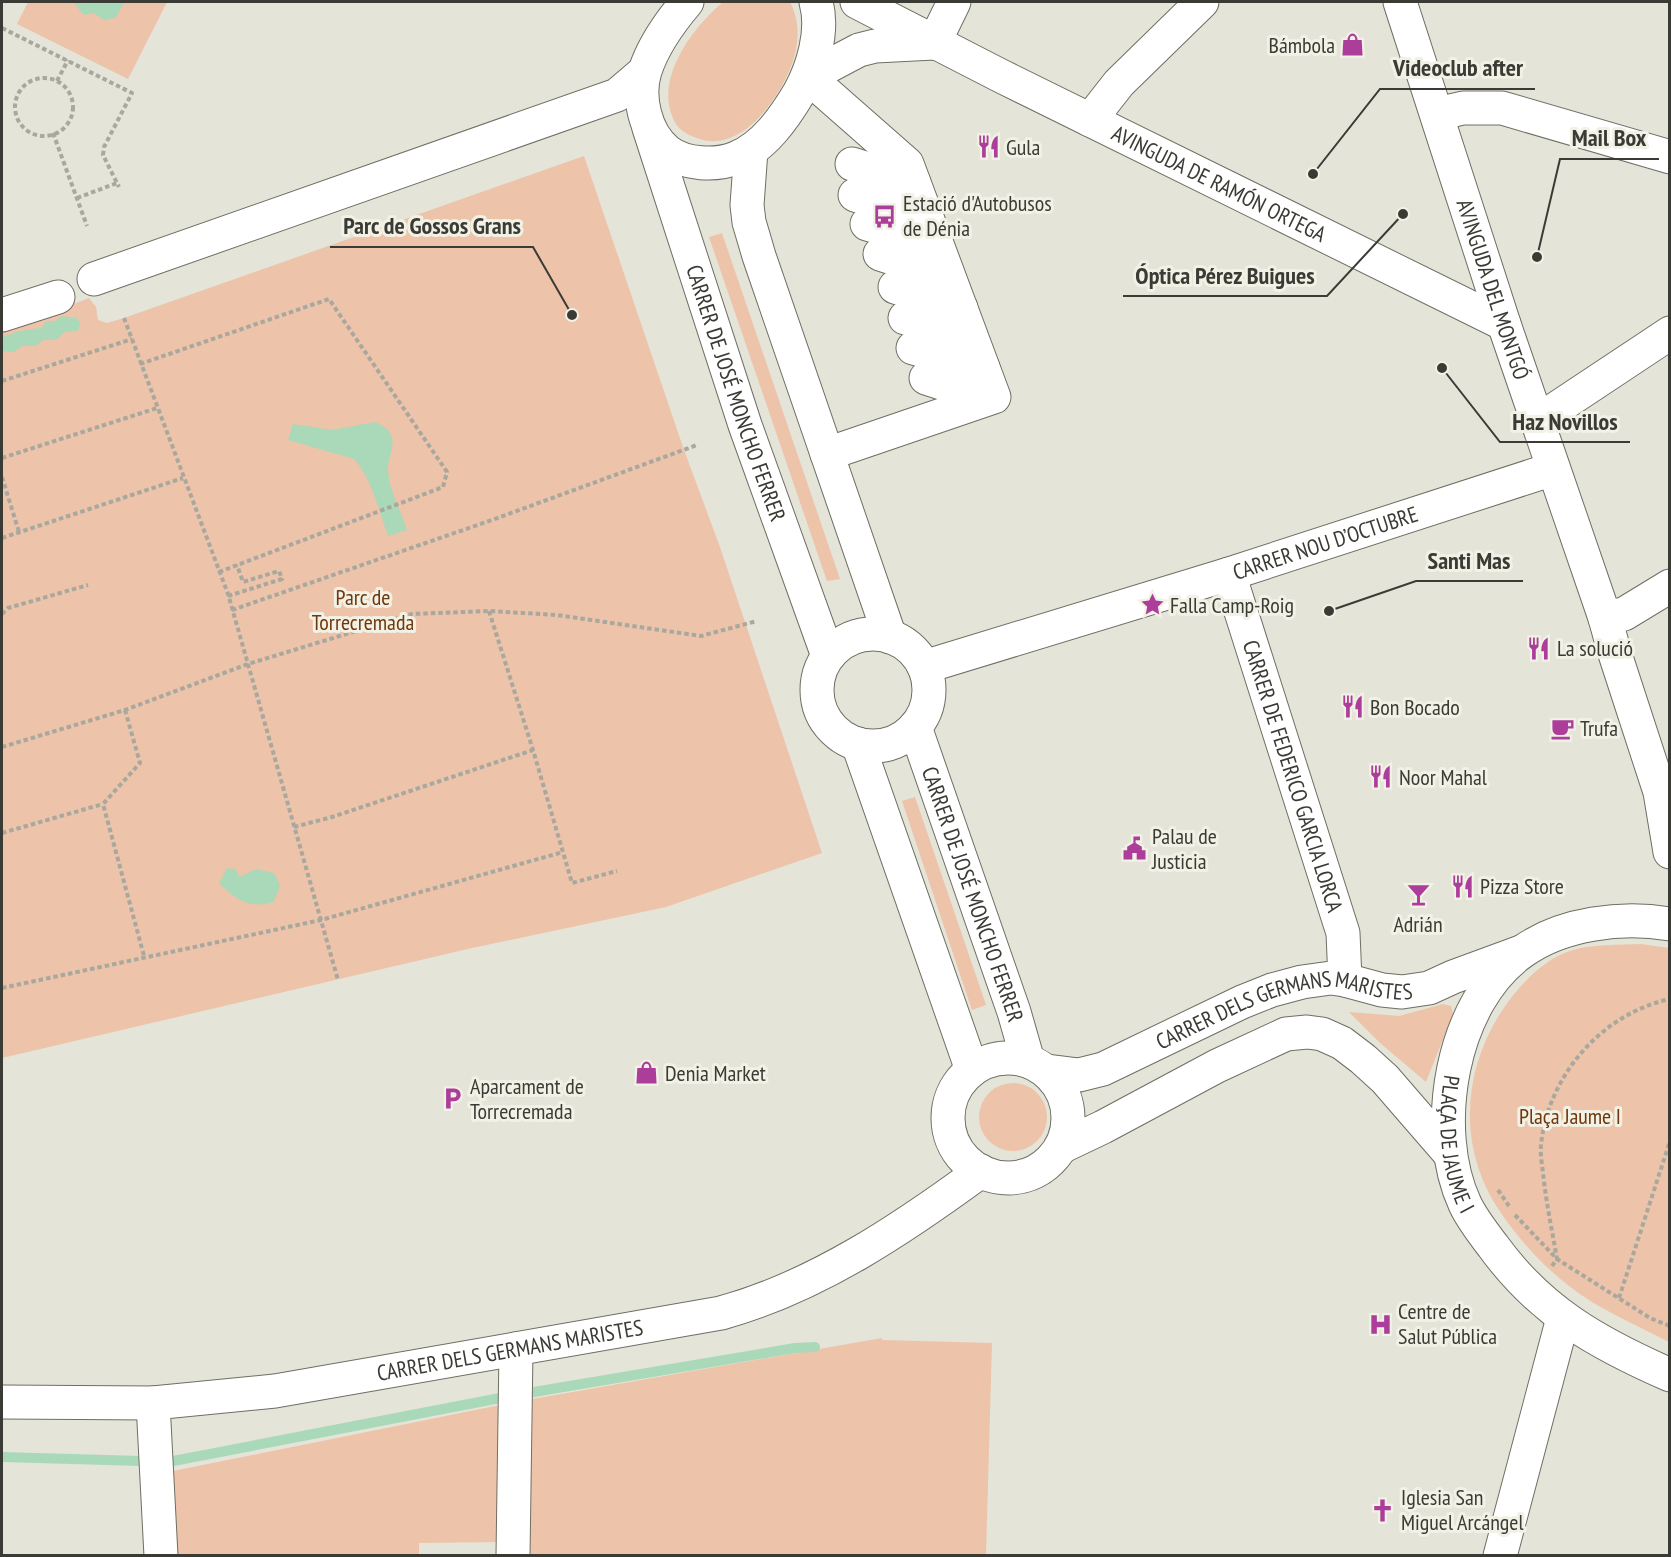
<svg xmlns="http://www.w3.org/2000/svg" width="1671" height="1557" font-family="'PT Sans Narrow',sans-serif">
  <style>
    .green { fill: #edc3a9 }
    .water { fill: #a9d9b9 }
    .lines { fill: none; stroke-linecap: round; stroke-linejoin: round }
    .stream { stroke: #a9d9b9; stroke-width: 10 }
    .minor-casing { stroke: #6f6e63; stroke-width: 35 }
    .major-casing { stroke: #6f6e63; stroke-width: 35 }
    .path { stroke: #a9a89f; stroke-width: 4; stroke-dasharray: 4.5 3; stroke-linecap: butt }
    .minor { stroke: #fff; stroke-width: 33 }
    .major { stroke: #fff; stroke-width: 33 }
    .labels { text-anchor: middle; dominant-baseline: central; stroke-width: 6; stroke-linejoin: round; paint-order: stroke }
    .poi-label { font-size: 22px; fill: #3b3b36; stroke: #f2f1e5; text-anchor: start }
    .street-label { font-size: 22px; fill: #3b3b36; stroke: #f2f1e5 }
    .park-label { font-size: 22px; fill: #70370b; stroke: #f2f1e5 }
    .leader { fill: none; stroke: #3b3b36; stroke-width: 2 }
    .callout-dot { fill: #3b3b36; stroke: #f2f1e5; stroke-width: 2 }
    .callout-label { font-size: 24px; text-anchor: middle; font-weight: bold; fill: #3b3b36; stroke: #f2f1e5; stroke-width: 6; stroke-linejoin: round; paint-order: stroke }
  </style>
  <rect width="100%" height="100%" fill="#e5e4d8"/>
  <g class="green">
    <path d="M28 2H167L128 79 17 24Z"/>
    <path d="M723 2H790C803 27 798 55 785 80 769 111 735 155 694 137 688 135 680 130 676 124 651 82 692 28 723 2Z"/>
    <path d="M584 156 684 450 720 547 822 853 666 907 472 948 2 1058V323L63 308 89 298 96 307 98 320 107 323 124 318Z"/>
    <path d="M722 233 840 579 827 581 709 237Z"/>
    <path d="M915 797 986 1005 972 1010 902 801Z"/>
    <path d="M1641 944 1669 948V1342C1644 1329 1617 1317 1592 1302 1555 1279 1523 1246 1499 1210 1453 1141 1464 1055 1515 993 1530 975 1549 957 1573 950 1594 944 1619 945 1641 944Z"/>
    <path d="M1443 1004 1451 1006 1453 1014 1426 1082 1379 1042 1349 1012 1399 1016Z"/>
    <circle cx="1013" cy="1117" r="34"/>
    <path d="M882 1338V1340L992 1343 986 1555 525 1556 527 1400Z"/>
    <path d="M505 1404 503 1542 419 1543V1556L173 1555 168 1472Z"/>
  </g>
  <g class="water">
    <path d="M73 2H123V5L115 18 104 20 94 13 84 15Z"/>
    <path d="M62 316 77 318 80 323 79 329 76 331 65 332 56 340H43L36 346H22L14 352 2 351V338C14 331 28 329 42 328L45 322 55 321Z"/>
    <path d="M375 422C381 425 387 427 390 433 397 444 387 459 388 470 389 490 401 511 407 530L388 536C379 511 372 479 354 459L288 440 293 424 332 430Z"/>
    <path d="M227 868 236 869 239 877 256 869 274 873 280 885 274 902C249 909 236 900 219 883Z"/>
  </g>
  <g class="lines">
    <g class="stream">
      <path d="M528 1393 795 1348 815 1347"/>
      <path d="M2 1457 141 1461"/>
      <path d="M168 1462 500 1398"/>
    </g>
    <defs>
      <g id="minor">
        <path d="M687 2C670 22 653 46 645 71 637 97 645 133 667 151 685 165 716 166 736 158 764 147 784 118 799 93 813 68 824 31 816 2"/>
        <path id="s1" d="M857 2 1001 76 1504 324"/>
        <path d="M934 43 954 2"/>
        <path d="M1437 114 1463 108H1502L1670 157"/>
        <path d="M1090 120 1119 83 1202 2"/>
        <path id="s2" d="M649 128 745 425 828 656"/>
        <path d="M751 150 747 205 749 222 759 256 890 637"/>
        <path d="M852 164 914 183"/>
        <path d="M855 195 927 218"/>
        <path d="M867 224 937 245"/>
        <path d="M880 254 948 276"/>
        <path d="M94 279 617 95 644 72"/>
        <path d="M895 287 961 308"/>
        <path d="M2 315 58 297"/>
        <path d="M905 318 971 337"/>
        <path d="M913 348 983 368"/>
        <path d="M926 378 988 398"/>
        <path d="M1535 417 1551 412 1670 333"/>
        <path d="M827 454 994 397 907 164 808 77 859 50 875 46 934 43"/>
        <path id="s3" d="M1229 574 1343 933 1345 980"/>
        <path d="M1605 618 1624 614 1670 586"/>
        <circle cx="873" cy="690" r="56"/>
        <path id="s4" d="M924 667 1229 574 1553 469"/>
        <path id="s5" d="M915 727 1014 1012 1028 1061"/>
        <path d="M858 744 972 1070"/>
        <circle cx="1008" cy="1118" r="60"/>
        <path id="s6" d="M1047 1071 1079 1075 1103 1069 1242 1002 1272 990 1302 982 1331 978 1345 980 1382 990 1402 992 1429 988 1453 977 1521 952"/>
        <path d="M1061 1147 1103 1127 1217 1066 1286 1034 1307 1032 1322 1034 1342 1043 1363 1059 1385 1079 1450 1154"/>
        <path id="s7" d="M2 1402 153 1403 275 1391 721 1313C816 1287 902 1229 981 1171"/>
        <path d="M153 1403 161 1556"/>
        <path d="M513 1556 516 1349"/>
        <path d="M1500 1556 1563 1318"/>
      </g>
      <g id="major">
        <path id="s8" d="M1400 2 1504 324 1605 618 1615 654 1660 792 1670 852"/>
        <path id="s9" d="M1670 924C1622 916 1562 923 1522 952 1451 1002 1430 1129 1465 1204 1472 1219 1483 1233 1493 1246 1540 1311 1597 1343 1670 1375"/>
      </g>
    </defs>
    <use href="#minor" class="minor-casing"/>
    <use href="#major" class="major-casing"/>
    <g class="path">
      <path d="M2 28 132 93 104 147 103 155 119 187"/>
      <circle cx="44" cy="107" r="29"/>
      <path d="M57 81 68 60"/>
      <path d="M53 133 87 226"/>
      <path d="M77 198 117 183"/>
      <path d="M124 318 228 594 338 980"/>
      <path d="M140 364 329 299 447 472 443 487 219 572"/>
      <path d="M2 381 132 339"/>
      <path d="M2 458 157 408"/>
      <path d="M2 477 19 532"/>
      <path d="M2 538 183 478"/>
      <path d="M228 596 282 579 279 571 243 582 237 565"/>
      <path d="M232 610 492 520 697 445"/>
      <path d="M489 611 533 750 572 883 617 871"/>
      <path d="M2 614 8 608 88 585"/>
      <path d="M125 710 140 763 103 804 144 956"/>
      <path d="M2 747 125 710 248 664 412 614 489 611 557 615 701 636 757 621"/>
      <path d="M294 827 332 817 533 750"/>
      <path d="M2 833 103 804"/>
      <path d="M2 988 321 920 563 852"/>
      <path d="M1498 1190 1509 1206"/>
      <path d="M1515 1215 1557 1259 1650 1318 1670 1326"/>
      <path d="M1552 1266 1557 1259C1552 1230 1546 1202 1543 1173 1542 1164 1540 1154 1541 1145 1548 1076 1601 1014 1670 999"/>
      <path d="M1619 1298 1670 1141"/>
    </g>
    <use href="#minor" class="minor"/>
    <use href="#major" class="major"/>
  </g>
  <defs>
    <symbol id="shop-bare" viewBox="-9 -9 18 18"><path d="M-5-2.5h2.3a2.7 3.5 0 0 1 5.4 0H5L5.5 6h-11ZM-1.5-2.5h3a1.5 2.3 0 0 0-3 0Z" fill="#ac3d9a" stroke="#f2f1e5" stroke-width="2.5" paint-order="stroke"/></symbol>
    <symbol id="restaurant-bare" viewBox="-9 -9 18 18"><path d="M-5-6h1v4h1v-4h1v4h1v-4h1v5L-1.5 .5V6h-2V.5L-5-1ZM5-6V6H3V1.5H1.5Q1.5-4 5-6Z" fill="#ac3d9a" stroke="#f2f1e5" stroke-width="2.5" paint-order="stroke"/></symbol>
    <symbol id="bus-bare" viewBox="-9 -9 18 18"><path d="M-5-6H5V4H4V6H2V4H-2V6H-4V4H-5ZM-3.5-4V0h7V-4ZM-3.5 1.2v1.5H-2V1.2ZM2 1.2v1.5H3.5V1.2Z" fill="#ac3d9a" stroke="#f2f1e5" stroke-width="2.5" paint-order="stroke"/></symbol>
    <symbol id="sight-bare" viewBox="-9 -9 18 18"><path d="M0-6L1.8-2.2L6-1.7L2.9 1.2L3.7 5.4L0 3.3L-3.7 5.4L-2.9 1.2L-6-1.7L-1.8-2.2Z" fill="#ac3d9a" stroke="#f2f1e5" stroke-width="2.5" paint-order="stroke"/></symbol>
    <symbol id="cafe-bare" viewBox="-9 -9 18 18"><path d="M-5.5-4.5H6V0H3Q3 3.5 0 3.5H-2.5Q-5.5 3.5-5.5 0ZM3-3.2v2h1.7v-2ZM-6 4.5H4V6H-6Z" fill="#ac3d9a" stroke="#f2f1e5" stroke-width="2.5" paint-order="stroke"/></symbol>
    <symbol id="civic-bare" viewBox="-9 -9 18 18"><path d="M-.6-6.5H3V-4.5H.6V-3L4-1V1h2V6H-6V1h2V-1L-.6-3ZM-1.2 2.5V6h2.4V2.5Z" fill="#ac3d9a" stroke="#f2f1e5" stroke-width="2.5" paint-order="stroke"/></symbol>
    <symbol id="bar-bare" viewBox="-9 -9 18 18"><path d="M-6-5H6L.8 .8V4.5H3.5V6h-7V4.5H-.8V.8Z" fill="#ac3d9a" stroke="#f2f1e5" stroke-width="2.5" paint-order="stroke"/></symbol>
    <symbol id="parking-bare" viewBox="-9 -9 18 18"><path d="M-3.5-5.5H1a3.5 3.5 0 0 1 0 7H-1V5.5H-3.5ZM-1-3.4V-.6H.8a1.4 1.4 0 0 0 0-2.8Z" fill="#ac3d9a" stroke="#f2f1e5" stroke-width="2.5" paint-order="stroke"/></symbol>
    <symbol id="hospital-bare" viewBox="-9 -9 18 18"><path d="M-5-5h3v3.5h4V-5h3V5h-3V1.5h-4V5h-3Z" fill="#ac3d9a" stroke="#f2f1e5" stroke-width="2.5" paint-order="stroke"/></symbol>
    <symbol id="church-bare" viewBox="-9 -9 18 18"><path d="M-1.2-6h2.4v3.5h3.3v2.4h-3.3V6h-2.4V-.1h-3.3v-2.4h3.3Z" fill="#ac3d9a" stroke="#f2f1e5" stroke-width="2.5" paint-order="stroke"/></symbol>
  </defs>
  <g fill-rule="evenodd">
    <use href="#shop-bare" x="1336" y="28" width="33" height="33"/>
    <use href="#restaurant-bare" x="972" y="130" width="33" height="33"/>
    <use href="#bus-bare" x="868" y="200" width="33" height="33"/>
    <use href="#sight-bare" x="1136" y="588" width="33" height="33"/>
    <use href="#restaurant-bare" x="1522" y="632" width="33" height="33"/>
    <use href="#restaurant-bare" x="1336" y="690" width="33" height="33"/>
    <use href="#cafe-bare" x="1546" y="712" width="33" height="33"/>
    <use href="#restaurant-bare" x="1364" y="760" width="33" height="33"/>
    <use href="#civic-bare" x="1118" y="832" width="33" height="33"/>
    <use href="#restaurant-bare" x="1446" y="870" width="33" height="33"/>
    <use href="#bar-bare" x="1402" y="878" width="33" height="33"/>
    <use href="#shop-bare" x="630" y="1056" width="33" height="33"/>
    <use href="#parking-bare" x="436" y="1082" width="33" height="33"/>
    <use href="#hospital-bare" x="1364" y="1308" width="33" height="33"/>
    <use href="#church-bare" x="1366" y="1494" width="33" height="33"/>
  </g>
  <g class="labels">
    <g class="poi-label">
      <text x="1335" y="45" text-anchor="end">Bámbola</text>
      <text x="1006" y="147">Gula</text>
      <text x="903" y="203">Estació d'Autobusos<tspan x="903" dy="25">de Dénia</tspan></text>
      <text x="1170" y="605">Falla Camp-Roig</text>
      <text x="1557" y="648">La solució</text>
      <text x="1370" y="707">Bon Bocado</text>
      <text x="1580" y="728">Trufa</text>
      <text x="1399" y="777">Noor Mahal</text>
      <text x="1152" y="836">Palau de<tspan x="1152" dy="25">Justicia</tspan></text>
      <text x="1480" y="886">Pizza Store</text>
      <text x="1418" y="924" text-anchor="middle">Adrián</text>
      <text x="665" y="1073">Denia Market</text>
      <text x="470" y="1086">Aparcament de<tspan x="470" dy="25">Torrecremada</tspan></text>
      <text x="1398" y="1311">Centre de<tspan x="1398" dy="25">Salut Pública</tspan></text>
      <text x="1401" y="1497">Iglesia San<tspan x="1401" dy="25">Miguel Arcángel</tspan></text>
    </g>
    <g class="street-label">
      <text stroke="none"><textPath href="#s1" startOffset="405">AVINGUDA DE RAMÓN ORTEGA</textPath></text>
      <text stroke="none"><textPath href="#s8" startOffset="302">AVINGUDA DEL MONTGÓ</textPath></text>
      <text stroke="none"><textPath href="#s2" startOffset="279">CARRER DE JOSÉ MONCHO FERRER</textPath></text>
      <text stroke="none"><textPath href="#s4" startOffset="420">CARRER NOU D’OCTUBRE</textPath></text>
      <text stroke="none"><textPath href="#s3" startOffset="212">CARRER DE FEDERICO GARCIA LORCA</textPath></text>
      <text stroke="none"><textPath href="#s5" startOffset="177">CARRER DE JOSÉ MONCHO FERRER</textPath></text>
      <text stroke="none"><textPath href="#s6" startOffset="252">CARRER DELS GERMANS MARISTES</textPath></text>
      <text stroke="none"><textPath href="#s9" startOffset="369">PLAÇA DE JAUME I</textPath></text>
      <text stroke="none"><textPath href="#s7" startOffset="512">CARRER DELS GERMANS MARISTES</textPath></text>
    </g>
    <g class="park-label">
      <text x="363" y="597">Parc de<tspan x="363" dy="25">Torrecremada</tspan></text>
      <text x="1570" y="1116">Plaça Jaume I</text>
    </g>
  </g>
  <path class="leader" d="M1313 174L1380 89H1535M1537 257L1560 159H1659M572 315L533 247H330M1403 214L1327 296H1123M1442 368L1500 442H1630M1329 611L1416 581H1523"/>
  <g class="callout-dot">
    <circle cx="1313" cy="174" r="6"/>
    <circle cx="1537" cy="257" r="6"/>
    <circle cx="572" cy="315" r="6"/>
    <circle cx="1403" cy="214" r="6"/>
    <circle cx="1442" cy="368" r="6"/>
    <circle cx="1329" cy="611" r="6"/>
  </g>
  <g class="callout-label">
    <text x="1458" y="76">Videoclub after</text>
    <text x="1609" y="146">Mail Box</text>
    <text x="432" y="234">Parc de Gossos Grans</text>
    <text x="1225" y="284">Óptica Pérez Buigues</text>
    <text x="1565" y="430">Haz Novillos</text>
    <text x="1469" y="569">Santi Mas</text>
  </g>
  <rect width="1671" height="1557" fill="none" stroke="#3b3b36" stroke-width="6"/>
</svg>
